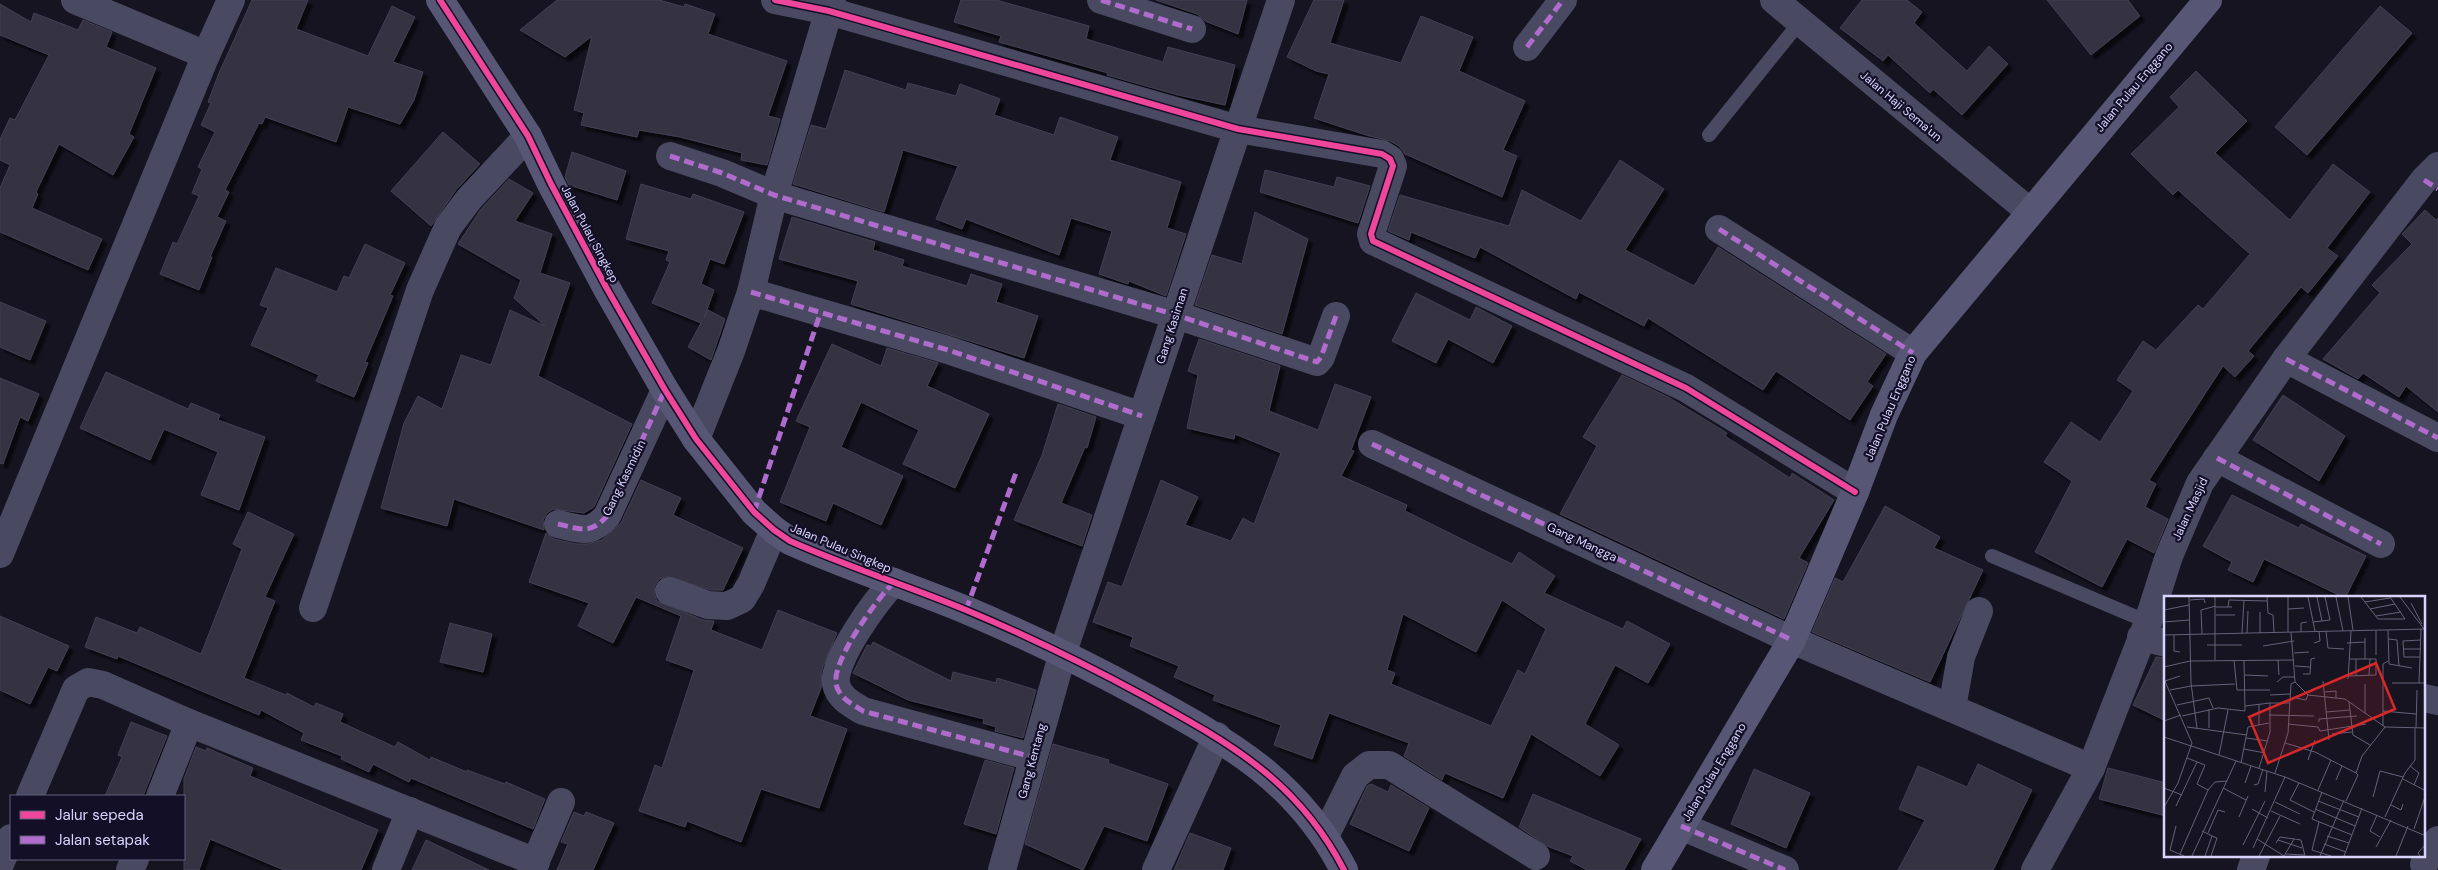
<svg xmlns="http://www.w3.org/2000/svg" width="2438" height="870" font-family="'DM Sans',sans-serif">
  <style>
    .building { fill: #343243; stroke: #433f54; fill-rule: evenodd; filter: url(#shadow) }
    .lines { fill: none; stroke-linecap: round; stroke-linejoin: round }
    .lane { stroke: #4a4962; stroke-width: 14 }
    .street { stroke: #4a4962; stroke-width: 28 }
    .secondary { stroke: #575674; stroke-width: 28 }
    .quiet { stroke: #b06ccc; stroke-width: 5; stroke-dasharray: 10 5; stroke-linecap: butt }
    .cycleway-casing { stroke: #130f26; stroke-width: 9 }
    .cycleway { stroke: #ed469a; stroke-width: 6 }
    .labels { text-anchor: middle; dominant-baseline: central; stroke-width: 4.5; stroke-linejoin: round; paint-order: stroke }
    .street-label { font-size: 12px; fill: #d9d4ff; stroke: #130f26 }
    .inset-road { fill: none; stroke: #64617a; stroke-width: 1 }
    .view { fill: #d62828; fill-opacity: 0.15; stroke: #d62828; stroke-width: 2.5 }
    .inset-edge { fill: none; stroke: #d9d4ff; stroke-width: 2.5 }
  </style>
  <defs>
    <filter id="shadow"><feDropShadow dx="4.5" dy="4.5" stdDeviation="1" flood-color="#0009"/></filter>
  </defs>
  <rect width="100%" height="100%" fill="#161421"/>
  <g class="building">
    <path d="M252 0H308L296 29 368 56 392 6 415 17 393 62 423 72 414 100 400 124 348 107 336 142 265 117 262 124 259 123 225 190 229 192 217 217 226 221 210 257H212L199 290 160 274 173 242 177 244 199 196 192 193 202 169 198 167 215 132 201 125 211 103 208 102 219 73Z"/>
    <path d="M557 0H659L684 7 685 4 715 14 708 34 787 61 768 116 780 119 767 165 741 160 742 153 680 137 639 130 637 137 581 125 584 113 574 110 592 36 565 57 520 30Z"/>
    <path d="M961 0H996L1089 26 1086 39 1163 62 1168 47 1235 65 1225 105 1178 95 1107 75 1108 73 999 42 1001 36 954 22Z"/>
    <path d="M1156 0H1247L1238 34 1205 21 1197 14Z"/>
    <path d="M1314 0H1344L1330 43 1401 63 1421 16 1473 37 1459 71 1525 101 1503 150 1517 156 1502 197 1405 154 1399 146 1390 141 1366 135 1314 118 1329 74 1316 71 1287 57Z"/>
    <path d="M1862 0H1907L1922 12 1914 23 1967 71 1989 46 2008 64 1962 115 1933 89 1930 93 1888 55 1883 61 1840 28Z"/>
    <path d="M2047 0H2128L2140 16 2091 55Z"/>
    <path d="M0 4 31 22 34 13 78 30 83 20 112 32 106 47 156 68 129 134 134 137 113 175 59 144 36 192 38 194 32 208 102 239 88 270 0 232V188L10 165 0 160V139L10 118 15 120 49 55 0 35Z"/>
    <path d="M2380 6 2412 33 2307 155 2275 127Z"/>
    <path d="M845 70 906 90 908 83 956 96 960 84 1000 99 994 115 1054 135 1060 117 1118 137 1110 160 1181 182 1167 228 1186 234 1166 296 1129 281 1128 284 1099 274 1112 231 1071 218 1059 255 966 219 962 229 936 219 958 166 903 150 884 212 793 184 811 125 826 129Z"/>
    <path d="M2196 71 2247 121 2215 153 2290 220 2333 164 2370 192 2327 248 2338 256 2308 293 2301 287 2248 351 2254 356 2235 377 2223 366 2149 480 2156 484 2145 507 2168 519 2154 553 2127 539 2102 587 2035 552 2072 481 2044 462 2071 422 2100 442 2133 391 2117 380 2143 341 2156 350 2198 305 2203 309 2250 254 2178 190 2173 195 2131 154 2179 107 2170 97Z"/>
    <path d="M443 132 480 164 456 190 431 226 391 191Z"/>
    <path d="M572 152 626 171 617 200 569 185 565 177Z"/>
    <path d="M1620 160 1664 189 1625 250 1694 286 1718 247 1886 354 1867 382 1873 386 1850 420 1776 371 1763 390 1648 318 1644 326 1579 292 1576 299 1480 247 1475 258 1411 232 1409 240 1388 231 1400 195 1509 226 1522 190 1581 221Z"/>
    <path d="M1265 170 1334 187 1337 177 1370 186 1358 223 1260 192Z"/>
    <path d="M509 179 533 193 515 221 552 234 540 273 570 283 538 376 632 424 594 507 584 513 553 509 547 513 543 520 544 530 454 499 447 526 381 508 404 423 418 396 442 409 461 355 491 365 510 310 545 326 514 298 521 280 458 244 481 209Z"/>
    <path d="M641 184 691 199 693 194 744 212 724 264 710 259 701 284 714 290 704 318 708 310 725 319 711 360 688 347 701 323 652 303 670 262 666 260 669 251 626 239Z"/>
    <path d="M2425 210 2436 220 2438 218V412L2406 386 2399 397 2363 373 2358 379 2323 359 2380 293 2372 285 2412 244 2402 234Z"/>
    <path d="M1255 212 1308 239 1282 334 1195 305 1212 255 1242 264Z"/>
    <path d="M792 217 875 242 873 250 904 260 902 266 967 286 971 274 1002 284 996 302 1038 316 1024 358 851 304 858 281 779 259Z"/>
    <path d="M365 244 405 263 390 295 393 296 365 362 368 363 354 397 316 381 319 375 251 345 268 308 260 305 276 268 337 292 344 276 349 278Z"/>
    <path d="M1416 293 1470 320 1476 307 1512 326 1493 363 1448 339 1436 363 1392 341Z"/>
    <path d="M0 302 46 321 30 360 0 347Z"/>
    <path d="M1199 339 1280 366 1269 411 1318 430 1335 384 1371 397 1351 450 1354 451 1341 476 1407 505 1405 511 1512 564 1519 552 1555 576 1544 593 1623 629 1627 621 1670 644 1648 683 1615 665 1585 724 1619 745 1600 776 1531 734 1503 798 1445 773 1442 780 1404 756 1409 743 1329 713 1312 759 1274 745 1281 725 1213 700 1215 695 1174 677 1179 666 1130 646 1133 637 1093 622 1108 582 1122 587 1161 480 1198 497 1185 525 1231 541 1243 518 1254 524 1281 453 1235 434 1234 439 1187 428 1198 375 1188 371ZM1502 600 1546 629 1525 674 1518 670 1491 726 1391 684 1395 673 1387 670 1403 614 1476 652Z"/>
    <path d="M832 344 881 366 887 348 938 363 927 386 989 414 955 488 903 464 919 430 861 402 841 447 903 476 881 525 833 503 826 521 780 502 810 427 796 421Z"/>
    <path d="M106 372 188 409 191 403 220 415 218 420 265 437 239 510 201 495 218 452 164 429 150 460 80 428Z"/>
    <path d="M1622 375 1668 397 1727 433 1725 436 1790 478 1792 473 1834 500 1799 558 1808 563 1784 619 1560 514 1597 446 1583 437Z"/>
    <path d="M0 378 39 394 28 421 20 417 3 464 0 463Z"/>
    <path d="M2283 395 2345 436 2319 481 2253 440Z"/>
    <path d="M1058 404 1096 417 1087 448 1085 447 1061 503 1092 515 1082 546 1014 520 1042 455Z"/>
    <path d="M641 480 681 498 673 515 743 548 723 590H711L667 576 659 579 655 585 654 593 657 601 703 620 714 621 711 630 762 650 778 610 837 633 822 669 821 688 810 716 847 729 819 808 761 789 741 842 687 821 685 827 639 811 655 765 662 768 694 670 666 660 681 616 636 597 613 643 578 626 589 603 529 582 546 533 554 539 576 544H587L602 540 621 523Z"/>
    <path d="M2232 495 2299 528 2301 524 2366 556 2345 598 2264 559 2253 582 2228 570 2232 562 2203 546Z"/>
    <path d="M1885 506 1940 537 1934 548 1983 570 1930 682 1812 632 1835 578 1843 582Z"/>
    <path d="M248 512 294 534 265 597 275 601 244 678 286 695 287 693 314 707 316 703 343 714 340 722 395 747 398 742 430 760 431 757 467 772V770L505 784 506 782 545 799 533 829 411 778 409 782 373 764 369 772 341 759 342 756 301 740 304 733 261 710 259 715 118 656 117 659 85 647 96 617 137 633 140 627 201 654 242 549 233 544Z"/>
    <path d="M0 616 69 646 57 671 48 667 30 704 0 690Z"/>
    <path d="M450 623 492 634 483 672 440 662Z"/>
    <path d="M873 642 951 681 953 672 996 683 997 678 1036 690 1023 738 995 731 996 727 983 723 984 719 908 700 853 673 867 645 871 646Z"/>
    <path d="M2156 657 2166 658V721L2133 705Z"/>
    <path d="M131 722 167 736 143 796H105L122 757 118 755Z"/>
    <path d="M1053 744 1109 760 1108 763 1168 784 1147 841 1104 826 1083 870 1025 844Z"/>
    <path d="M196 747 206 751 207 748 253 768 250 776 378 830 361 870H284L210 839 199 870H184V779Z"/>
    <path d="M985 760 1014 768 996 834 964 824Z"/>
    <path d="M1978 764 2032 790 1993 870H1898L1925 820 1899 809 1918 766 1967 787Z"/>
    <path d="M2108 768 2166 783V816L2099 799Z"/>
    <path d="M1754 769 1810 793 1786 848 1731 824Z"/>
    <path d="M1371 784 1388 792 1391 785 1429 808 1409 851 1350 824 1367 786Z"/>
    <path d="M1533 794 1641 839 1624 870H1587L1570 861 1573 856 1547 846 1519 827Z"/>
    <path d="M574 812 584 816 586 812 614 823 593 870H557L568 844 561 842Z"/>
    <path d="M1190 833 1231 848 1223 870H1174Z"/>
    <path d="M426 840 489 870H412Z"/>
  </g>
  <g class="lines">
    <g class="lane">
      <path d="M1709 135 1800 22"/>
      <path d="M1992 556 2148 622"/>
    </g>
    <g class="street">
      <path d="M75 0 206 55"/>
      <path d="M775 0 829 11 1238 129 1382 154 1390 159 1393 166 1371 234 1373 241 1686 388 1855 492"/>
      <path d="M1101 0 1192 29"/>
      <path d="M1774 0 2029 211"/>
      <path d="M1527 47 1563 0"/>
      <path d="M670 156 722 173 774 195 1176 315 1317 362 1321 357 1336 316"/>
      <path d="M1719 229 1913 353"/>
      <path d="M751 292 948 350 1142 416"/>
      <path d="M2286 359 2438 438"/>
      <path d="M696 439 731 351 751 292 774 195 832 0"/>
      <path d="M1372 444 1792 640 2091 768"/>
      <path d="M2217 458 2381 544"/>
      <path d="M558 524C581 529 590 535 607 516L665 390"/>
      <path d="M0 554 206 55 231 0"/>
      <path d="M894 582C877 599 832 660 836 684 839 698 852 704 863 711L1032 757"/>
      <path d="M669 591 708 605 727 606 742 599 751 584 774 530"/>
      <path d="M313 608 420 290 448 227 469 199 528 136"/>
      <path d="M2141 637 2166 643"/>
      <path d="M2424 698 2438 701"/>
      <path d="M1952 708 1961 657 1979 611"/>
      <path d="M30 796 76 689 88 682 103 685 189 723 536 862"/>
      <path d="M160 796 189 723"/>
      <path d="M1681 826 1785 870"/>
      <path d="M1325 836 1355 776 1369 765H1389L1536 856"/>
      <path d="M0 864 11 838"/>
      <path d="M2424 864 2438 840"/>
      <path d="M130 870 135 859"/>
      <path d="M386 870 410 811"/>
      <path d="M532 870 561 802"/>
      <path d="M1002 870 1063 652 1281 0"/>
      <path d="M1156 870 1217 736"/>
      <path d="M2035 870 2091 768 2148 622 2169 556 2200 483 2286 359 2424 180 2438 166"/>
      <path d="M2251 870 2256 856"/>
    </g>
    <g class="secondary">
      <path d="M440 0 528 136 551 184 606 287 665 390 696 439 754 512 774 530 790 541C848 567 908 586 966 610 1028 636 1087 665 1146 697 1231 744 1298 781 1344 870"/>
      <path d="M1655 870 1792 640 1855 492 1884 415 1913 353 2208 0"/>
    </g>
    <g class="quiet">
      <path d="M1101 0 1192 29"/>
      <path d="M1527 47 1563 0"/>
      <path d="M670 156 722 173 774 195 1176 315 1317 362 1321 357 1336 316"/>
      <path d="M2424 180 2438 189"/>
      <path d="M1719 229 1913 353"/>
      <path d="M751 292 948 350 1142 416"/>
      <path d="M2286 359 2438 438"/>
      <path d="M1372 444 1792 640"/>
      <path d="M2217 458 2381 544"/>
      <path d="M754 512 820 314"/>
      <path d="M558 524C581 529 590 535 607 516L665 390"/>
      <path d="M894 582C877 599 832 660 836 684 839 698 852 704 863 711L1032 757"/>
      <path d="M966 610 1017 470"/>
      <path d="M1681 826 1785 870"/>
    </g>
    <defs>
      <g id="cycleway">
        <path d="M440 0 528 136 551 184 606 287 665 390 696 439 754 512 774 530 790 541C848 567 908 586 966 610 1028 636 1087 665 1146 697 1231 744 1298 781 1344 870"/>
        <path d="M775 0 829 11 1238 129 1382 154 1390 159 1393 166 1371 234 1373 241 1686 388 1855 492"/>
      </g>
    </defs>
    <use href="#cycleway" class="cycleway-casing"/>
    <use href="#cycleway" class="cycleway"/>
  </g>
  <g class="labels">
    <g class="street-label">
      <text transform="translate(2134 87) rotate(-50)">Jalan Pulau Enggano</text>
      <text transform="translate(1901 106) rotate(40)">Jalan Haji Sema'un</text>
      <text transform="translate(590 234) rotate(62)">Jalan Pulau Singkep</text>
      <text transform="translate(1172 326) rotate(-72)">Gang Kasiman</text>
      <text transform="translate(1890 408) rotate(-67)">Jalan Pulau Enggano</text>
      <text transform="translate(624 478) rotate(-64)">Gang Kasmidin</text>
      <text transform="translate(2190 509) rotate(-65)">Jalan Masjid</text>
      <text transform="translate(1582 542) rotate(25)">Gang Mangga</text>
      <text transform="translate(841 548) rotate(23)">Jalan Pulau Singkep</text>
      <text transform="translate(1032 761) rotate(-75)">Gang Kentang</text>
      <text transform="translate(1714 772) rotate(-59)">Jalan Pulau Enggano</text>
    </g>
  </g>
  <g transform="translate(2164 596)">
    <rect width="261" height="261" fill="#161421"/>
    <path class="inset-road" d="M25 1 27 87 33 132M103 1 104 17 109 19 110 36M124 1V36M144 1 151 35M153 1 158 25M172 1 179 35M184 1 189 34M197 1 214 23H241L226 1M236 1 260 33M26 4 40 3 41 7M201 6 226 2M247 7 258 28M52 11H68M64 11 65 4 103 5M124 13 140 12M206 13 231 8M0 14 25 9M52 19H71M212 20 237 16M0 26 25 24M149 26 166 24 161 1M212 34V59M224 34 225 68 248 72M162 35 164 52 180 53M127 36 131 86 144 99 181 103 221 131 262 132M137 36V27L143 26M78 37 80 4M83 37 84 15M96 37V16M38 38 37 14 52 10M0 39 262 33M10 39V55L16 56M201 42V63M224 43 233 44 235 70M150 47 156 45 155 35M183 47 201 46M43 49H78M99 50 130 45M240 53H257M130 57 145 56M256 61H240L239 45 257 44M192 63V80M51 64V1M70 64 73 94H106M114 64 115 79M131 70 146 71M0 71 26 65 130 64M139 78H146L147 63 151 62M81 79 104 80M205 79 206 63M184 80 212 79V63H185M0 83 28 147 14 187 0 211M184 83 187 35M1 85 16 80M159 85 165 144M113 86 119 81H131M228 87H262M255 87 257 33M6 94 27 90 71 88M161 96 172 95V102M106 99 126 98M132 102 142 104 144 99M185 106 189 139 206 149M106 107H125M95 108V129M13 109 45 102 49 112M81 110 106 107V136L95 172M45 113V132M219 115 252 118M162 116 186 114M201 117V88M105 119 150 120M18 120 54 112 81 115 80 64M0 125 17 119M155 126V123L193 120M124 128 154 131 156 135 202 128M219 130V68L224 65M23 131 83 139M252 132 253 94M168 138 188 136M0 141 121 181 262 240M82 142 104 145M121 147 151 156 192 177M80 153 101 157M55 159 64 114M23 162 41 169 33 188 44 194M144 164 151 144M77 167 84 131 105 127M246 170 255 177 250 189M111 177 124 137 127 88 131 86M239 183 262 195M172 184 178 170M81 187 87 170M135 187 126 204 150 216M90 189 94 188 99 173M0 192 18 199M59 192 82 204M154 194 167 164M101 196 103 175M158 196 148 223 188 239M209 201 216 175 239 181M154 205 195 221M182 205 194 179 192 177 198 160 221 131M111 206 136 218M227 209 237 214 239 208M12 210 33 166M88 213 104 222M151 213 191 230M107 215 136 228M213 219 206 235 216 241M75 221 84 200M221 221 241 177 251 164V132M155 226 148 254 167 260M12 230 6 254 20 260M250 233 262 198M38 235 48 240 41 260M44 237 54 214 61 216M163 240 185 247M93 243 120 260M114 244 138 252M112 247 116 241 137 244 141 260M160 248 182 256M79 249 101 205M212 251 227 224M89 252 121 181M16 258 44 194 51 186 63 185M122 258 140 259M28 260 72 165M47 260 53 242 48 240M95 260 116 220M120 260 130 243M156 260 180 204M180 260 198 212M232 260 244 230M256 260 254 257 262 248"/>
    <path class="view" d="M212 67 231 113 104 167 85 121Z"/>
    <rect width="261" height="261" class="inset-edge"/>
  </g>
  <rect x="10" y="795" width="175" height="65" fill="#130f26" stroke="#625e7d"/>
  <rect x="20" y="811" width="25" height="8" fill="#ed469a" stroke="#625e7d"/>
  <text x="55" y="820" font-size="15" fill="#d9d4ff">Jalur sepeda</text>
  <rect x="20" y="836" width="25" height="8" fill="#b06ccc" stroke="#625e7d"/>
  <text x="55" y="845" font-size="15" fill="#d9d4ff">Jalan setapak</text>
</svg>
